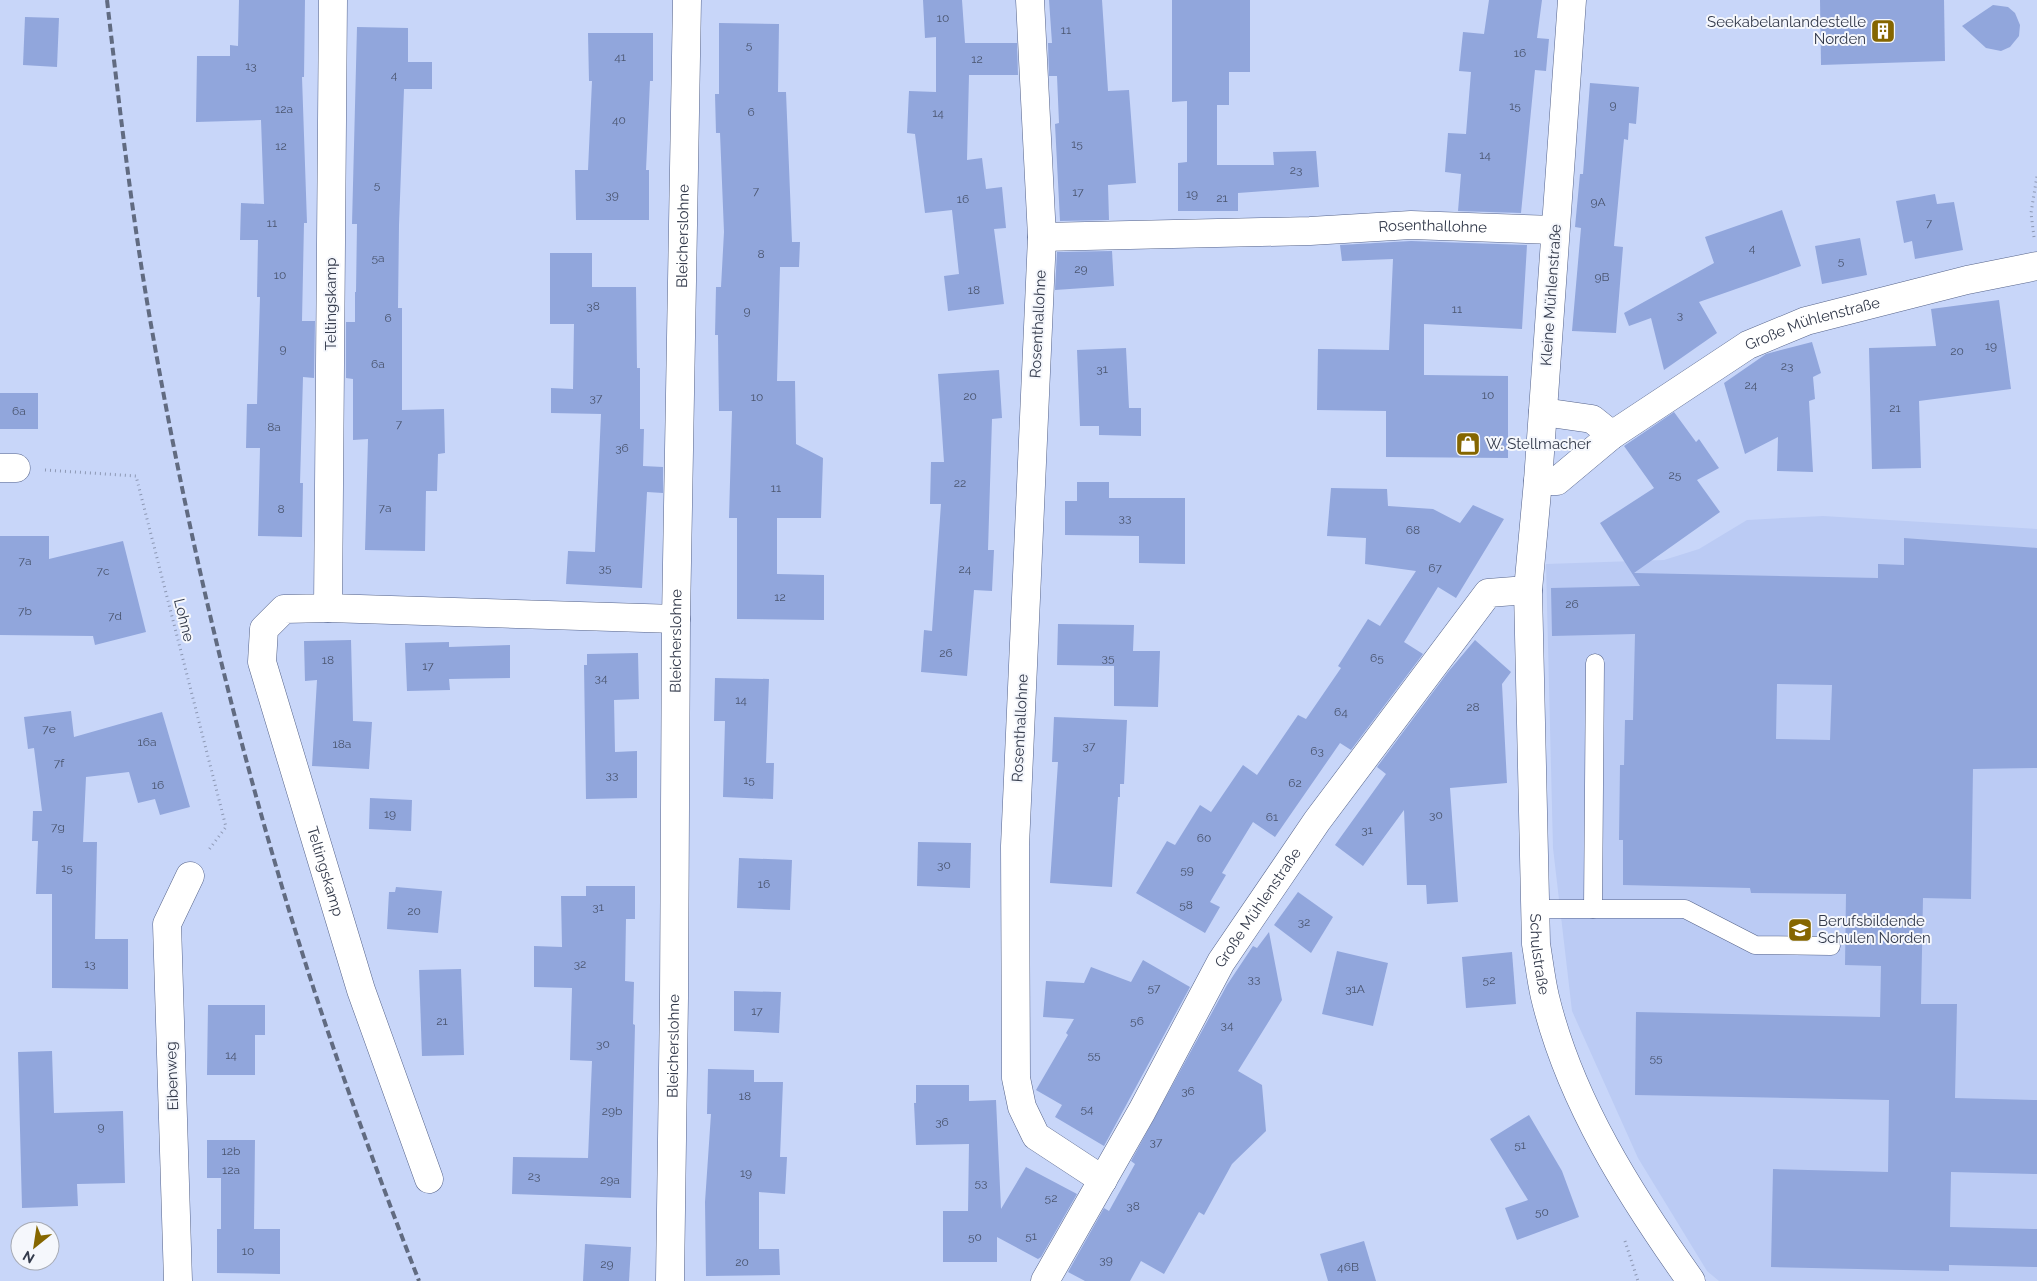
<svg xmlns="http://www.w3.org/2000/svg" width="2037" height="1281" font-family="Raleway,sans-serif">
  <style>
    .built { fill: #bbcbf4 }
    .building { fill: #91a6dc; fill-rule: evenodd }
    .lines { fill: none; stroke-linecap: round; stroke-linejoin: round }
    .lane-casing { stroke: #55638a; stroke-width: 19 }
    .street-casing { stroke: #55638a; stroke-width: 29 }
    .path { stroke: #8d98b4; stroke-width: 3; stroke-dasharray: 1 4; stroke-linecap: butt }
    .lane { stroke: #fff; stroke-width: 18 }
    .street { stroke: #fff; stroke-width: 28 }
    .rail { stroke: #616b81; stroke-width: 4; stroke-dasharray: 8 4; stroke-linecap: butt }
    .labels { text-anchor: middle; dominant-baseline: central; stroke-width: 4; stroke-linejoin: round; paint-order: stroke }
    .number-label { font-size: 12px; fill: #4a556f }
    .poi-label { font-size: 15px; fill: #333a4b; stroke: #f5f7fc; text-anchor: start }
    .street-label { font-size: 15px; fill: #333a4b; stroke: #f5f7fc }
  </style>
  <rect width="100%" height="100%" fill="#c8d6f9"/>
  <path class="built" d="M1823 516 2037 529V1281H1719L1707 1271 1638 1158 1572 1011 1553 848 1546 564 1664 560 1699 549 1747 520Z"/>
  <g class="building">
    <path d="M239 0H305L304 77H302L307 223H304L302 321H315L314 378 303 377 300 483H303L302 537 258 536 260 448H246L247 404H257L260 297H257L258 240H240L241 203 264 204 261 120 196 122 197 56H230V45L238 46Z"/>
    <path d="M923 0H962L965 43H1017L1018 75H969L967 160 982 158 986 189 1002 187 1006 228 994 229 1004 304 948 311 944 276 959 274 952 210 925 213 915 134 907 133 909 91 936 92V37L925 38Z"/>
    <path d="M1049 0H1102L1108 91 1129 90 1136 183 1108 185 1109 220 1060 221 1055 124 1059 123 1057 76H1049L1048 43H1052Z"/>
    <path d="M1172 0H1250V72H1229V105H1217V165H1274L1273 152 1316 151 1319 187 1238 193V211H1178V163L1187 162V101L1172 102Z"/>
    <path d="M1489 0H1542L1537 38 1549 39 1546 71 1535 70 1521 213 1458 211 1461 174 1445 172 1448 133 1466 134 1471 72 1459 71 1463 32 1484 34Z"/>
    <path d="M1820 0H1944L1945 61 1821 65Z"/>
    <path d="M1993 5 2008 7 2015 13 2020 25 2019 36 2010 47 2001 51 1986 48 1962 26Z"/>
    <path d="M25 17 59 18 57 67 23 65Z"/>
    <path d="M719 23 779 24 778 92H786L792 242H800L799 267H780L777 381H795L796 444 823 458 821 518H777V574L824 575V620L737 619V518H729L732 411H719L718 335H715L716 287H721L724 232 720 133H716L715 94H719Z"/>
    <path d="M357 27 408 28V62H432V89H404L399 225 398 308H402V410L444 409 445 453 438 454 437 491H426L425 551 365 550 368 439 353 440V379L346 378V322H355V292H356L357 224H352Z"/>
    <path d="M588 33H653V81H650L646 170H649V220H576L575 170H588L592 81H589Z"/>
    <path d="M1590 83 1639 87 1636 124 1629 123 1628 140 1624 139 1614 246 1623 247 1616 333 1572 331 1581 228 1575 227 1580 174H1583Z"/>
    <path d="M1935 194 1937 204 1954 202 1963 250 1915 259 1912 241 1904 243 1896 201Z"/>
    <path d="M1782 210 1801 266 1699 302 1717 333 1664 370 1651 318 1629 326 1624 313 1714 263 1705 237Z"/>
    <path d="M1860 238 1867 275 1822 284 1815 246Z"/>
    <path d="M1411 241 1527 245 1522 329 1424 324V375L1508 376V458L1386 457V411L1317 410 1318 349 1389 350 1393 259 1342 261 1340 245Z"/>
    <path d="M1112 251 1114 286 1055 290 1057 252Z"/>
    <path d="M550 253H592V287H636L637 368H640V429H644L643 466 663 467V493L647 492 642 588 566 584 568 551 595 552 601 414 551 413V388L573 389 574 324H550Z"/>
    <path d="M1999 300 2011 389 1919 401 1921 468 1872 469 1869 348 1936 346 1931 309Z"/>
    <path d="M1812 342 1821 373 1813 377 1815 399 1809 401 1813 472 1777 471 1778 437 1745 454 1724 383 1766 354Z"/>
    <path d="M1126 348 1129 408H1141V436L1099 435V426H1080L1077 350Z"/>
    <path d="M999 370 1002 418 992 419 988 550H994L992 591 974 590 967 676 921 672 924 630 932 631 941 504H930L931 462H944L938 374Z"/>
    <rect x="0" y="393" width="38" height="36"/>
    <path d="M1674 412 1696 442 1699 439 1719 468 1697 480 1720 512 1634 573 1878 578V564L1904 565V538L2037 548V768L1973 769 1971 899 1923 898 1921 1004H1957L1955 1098 2037 1100V1174L1951 1172 1950 1227 2037 1229V1267L1949 1265V1271L1771 1267 1773 1169 1888 1172 1889 1100 1635 1095 1636 1012 1880 1017 1881 966 1845 965 1846 894 1751 893 1750 888 1623 885V840H1619L1620 765H1624L1625 720H1633L1635 634 1552 636 1551 588 1640 586 1600 523 1654 488 1624 446ZM1777 684 1832 685 1830 740 1776 739Z"/>
    <path d="M1077 482H1109V498H1185V564L1139 563V536L1065 535V501H1077Z"/>
    <path d="M1331 488 1387 489 1388 506 1433 509 1460 523 1473 505 1504 519 1456 598 1438 587 1404 642 1423 654 1351 750 1340 743 1275 837 1253 822 1222 873 1226 875 1210 902 1220 907 1205 933 1136 893 1167 841 1175 845 1200 805 1211 812 1243 765 1257 775 1298 715 1306 719 1341 668 1338 666 1368 619 1380 626 1416 571 1365 564 1366 538 1327 536Z"/>
    <path d="M0 536H49V559L123 541 146 632 95 645 93 636 0 635Z"/>
    <path d="M1058 624 1134 625 1133 651H1160L1158 707 1114 706V666L1057 665Z"/>
    <path d="M351 640 353 721 372 722 369 769 312 766 317 680 305 681 304 641Z"/>
    <path d="M1475 640 1511 672 1502 684 1507 783 1450 788 1458 902 1427 904 1426 885H1407L1404 810 1363 866 1335 845 1386 774 1377 767 1448 672Z"/>
    <path d="M449 642V647L510 645V678L449 679 450 690 407 691 405 643Z"/>
    <path d="M638 653 639 699 614 700 615 752 637 751V798L586 799 584 665H587V654Z"/>
    <path d="M715 678 769 679 766 763H774L773 799 723 797 725 721H714Z"/>
    <path d="M71 711 74 737 162 712 190 807 160 815 155 799 138 803 129 772 86 777 83 842H97L95 939H128V989L52 988V894H36L38 841H32L33 811H42L34 748 28 749 24 717Z"/>
    <path d="M1054 717 1127 720 1124 784H1120V797H1118L1112 887 1050 883 1058 762H1052Z"/>
    <path d="M370 798 412 800 411 831 369 829Z"/>
    <path d="M918 842 971 843 970 888 917 886Z"/>
    <path d="M739 858 792 860 790 910 737 908Z"/>
    <path d="M586 886H635V919H626L625 981 634 982 633 1024 635 1025 631 1198 512 1194 513 1157 588 1158 592 1061 570 1060 572 988 534 987V946L562 947 561 896H586Z"/>
    <path d="M396 887 442 891 438 933 387 929 389 892H395Z"/>
    <path d="M1298 892 1333 917 1311 953 1274 925Z"/>
    <path d="M1269 932 1282 1000 1238 1071 1262 1085 1266 1131 1232 1164 1204 1215 1199 1212 1164 1274 1141 1261 1130 1281H1085L1068 1272 1104 1208 1109 1211 1135 1164 1131 1161 1227 985 1253 946 1257 948Z"/>
    <path d="M1337 951 1388 963 1373 1026 1322 1014Z"/>
    <path d="M1512 952 1516 1004 1466 1008 1462 957Z"/>
    <path d="M1143 960 1190 987 1104 1146 1055 1117 1062 1105 1036 1090 1068 1035 1066 1033 1074 1019 1043 1017 1046 981 1084 983 1091 967 1131 982Z"/>
    <path d="M461 969 464 1055 422 1056 419 970Z"/>
    <path d="M734 991 781 992 779 1033 734 1031Z"/>
    <path d="M208 1005H265V1035H255V1075H207Z"/>
    <path d="M52 1051 54 1113 123 1111 125 1183 77 1184 78 1206 22 1208 18 1052Z"/>
    <path d="M708 1069 754 1070V1082H783L780 1157H787L785 1194 759 1192V1249H779L780 1275 706 1276 705 1202 711 1114H707Z"/>
    <path d="M916 1085H969V1101L996 1100 1001 1209 1026 1167 1077 1194 1041 1257 1038 1259 997 1237V1262H943V1211H968L969 1144 916 1145 914 1103H916Z"/>
    <path d="M1529 1115 1562 1171 1579 1217 1517 1240 1505 1208 1528 1200 1490 1139Z"/>
    <path d="M207 1140H255L254 1229H280V1274L217 1273V1229H221V1178H207Z"/>
    <path d="M1364 1241 1376 1281H1328L1320 1254Z"/>
    <path d="M585 1244 631 1247 629 1281H583Z"/>
  </g>
  <g class="lines">
    <defs>
      <g id="lane">
        <path d="M1535 909H1685L1755 945 1831 946"/>
        <path d="M1593 909 1595 663"/>
      </g>
      <g id="street">
        <path id="s1" d="M333 0 328 608 284 609 264 629 262 662 361 990 429 1179"/>
        <path d="M1030 0 1042 237 1015 846 1016 1078 1022 1107 1036 1136 1103 1180"/>
        <path id="s2" d="M1572 0 1538 481 1528 590 1536 944C1539 962 1541 980 1545 997 1570 1101 1630 1195 1691 1281"/>
        <path id="s3" d="M1042 237 1310 231 1411 225 1555 230"/>
        <path d="M1543 412 1592 419 1612 435"/>
        <path d="M0 468H16"/>
        <path id="s4" d="M1538 481H1557L1612 435 1748 345 1806 321 1967 280 2037 266"/>
        <path d="M328 608 676 619"/>
        <path d="M178 1281 167 924 190 876"/>
        <path id="s5" d="M670 1281 674 998 676 619 687 0"/>
        <path id="s6" d="M1045 1281 1142 1111 1221 962 1317 821 1488 593 1528 590"/>
      </g>
    </defs>
    <use href="#lane" class="lane-casing"/>
    <use href="#street" class="street-casing"/>
    <g class="path">
      <path d="M2034 237 2031 213 2037 176"/>
      <path d="M45 470 136 476 226 827 208 851"/>
      <path d="M1625 1241 1638 1281"/>
    </g>
    <use href="#lane" class="lane"/>
    <use href="#street" class="street"/>
    <path class="rail" d="M107 0C120 112 133 225 153 336 185 517 226 697 278 873 318 1011 367 1147 419 1281"/>
  </g>
  <defs>
    <symbol id="building-square" viewBox="-11 -11 22 22"><rect x="-9" y="-9" width="18" height="18" rx="4" fill="#856600" stroke="#f5f7fc"/><path d="M-4-6H4V6H1V3H-1V6H-4ZM-2.5-4.3h1.7v1.8h-1.7ZM.8-4.3h1.7v1.8H.8ZM-2.5-1h1.7V.8h-1.7ZM.8-1h1.7V.8H.8Z" fill="#fff"/></symbol>
    <symbol id="shop-square" viewBox="-11 -11 22 22"><rect x="-9" y="-9" width="18" height="18" rx="4" fill="#856600" stroke="#f5f7fc"/><path d="M-5-2.5h2.3a2.7 3.5 0 0 1 5.4 0H5L5.5 6h-11ZM-1.5-2.5h3a1.5 2.3 0 0 0-3 0Z" fill="#fff"/></symbol>
    <symbol id="school-square" viewBox="-11 -11 22 22"><rect x="-9" y="-9" width="18" height="18" rx="4" fill="#856600" stroke="#f5f7fc"/><path d="M0-5L7-2L0 1L-7-2ZM-4 1L0 2.5L4 1V4Q0 6-4 4Z" fill="#fff"/></symbol>
  </defs>
  <g fill-rule="evenodd">
    <use href="#building-square" x="1869" y="17" width="28" height="28"/>
    <use href="#shop-square" x="1454" y="430" width="28" height="28"/>
    <use href="#school-square" x="1786" y="916" width="28" height="28"/>
  </g>
  <g class="labels">
    <g class="number-label">
      <text x="943" y="18">10</text>
      <text x="1066" y="30">11</text>
      <text x="749" y="45">5</text>
      <text x="1520" y="53">16</text>
      <text x="620" y="57">41</text>
      <text x="977" y="59">12</text>
      <text x="251" y="66">13</text>
      <text x="394" y="75">4</text>
      <text x="1613" y="105">9</text>
      <text x="1515" y="106">15</text>
      <text x="284" y="109">12a</text>
      <text x="751" y="112">6</text>
      <text x="938" y="113">14</text>
      <text x="619" y="120">40</text>
      <text x="1077" y="144">15</text>
      <text x="281" y="146">12</text>
      <text x="1485" y="155">14</text>
      <text x="1296" y="170">23</text>
      <text x="377" y="185">5</text>
      <text x="756" y="191">7</text>
      <text x="1078" y="192">17</text>
      <text x="1192" y="194">19</text>
      <text x="612" y="195">39</text>
      <text x="1222" y="198">21</text>
      <text x="963" y="199">16</text>
      <text x="1598" y="202">9A</text>
      <text x="272" y="223">11</text>
      <text x="1929" y="223">7</text>
      <text x="1752" y="248">4</text>
      <text x="761" y="254">8</text>
      <text x="378" y="258">5a</text>
      <text x="1841" y="261">5</text>
      <text x="1081" y="269">29</text>
      <text x="280" y="275">10</text>
      <text x="1602" y="277">9B</text>
      <text x="974" y="290">18</text>
      <text x="593" y="306">38</text>
      <text x="1457" y="309">11</text>
      <text x="747" y="311">9</text>
      <text x="1680" y="315">3</text>
      <text x="388" y="318">6</text>
      <text x="1991" y="346">19</text>
      <text x="283" y="349">9</text>
      <text x="1957" y="351">20</text>
      <text x="378" y="364">6a</text>
      <text x="1787" y="366">23</text>
      <text x="1102" y="369">31</text>
      <text x="1751" y="385">24</text>
      <text x="1488" y="395">10</text>
      <text x="970" y="396">20</text>
      <text x="757" y="397">10</text>
      <text x="596" y="398">37</text>
      <text x="1895" y="408">21</text>
      <text x="19" y="411">6a</text>
      <text x="399" y="424">7</text>
      <text x="274" y="427">8a</text>
      <text x="622" y="448">36</text>
      <text x="1675" y="475">25</text>
      <text x="960" y="483">22</text>
      <text x="776" y="488">11</text>
      <text x="385" y="508">7a</text>
      <text x="281" y="509">8</text>
      <text x="1125" y="518">33</text>
      <text x="1413" y="530">68</text>
      <text x="25" y="561">7a</text>
      <text x="605" y="568">35</text>
      <text x="1435" y="568">67</text>
      <text x="965" y="569">24</text>
      <text x="103" y="571">7c</text>
      <text x="780" y="597">12</text>
      <text x="1572" y="604">26</text>
      <text x="25" y="611">7b</text>
      <text x="115" y="616">7d</text>
      <text x="946" y="653">26</text>
      <text x="1108" y="658">35</text>
      <text x="1377" y="658">65</text>
      <text x="328" y="660">18</text>
      <text x="428" y="666">17</text>
      <text x="601" y="678">34</text>
      <text x="741" y="700">14</text>
      <text x="1473" y="707">28</text>
      <text x="1341" y="712">64</text>
      <text x="49" y="729">7e</text>
      <text x="147" y="742">16a</text>
      <text x="342" y="744">18a</text>
      <text x="1089" y="746">37</text>
      <text x="1317" y="751">63</text>
      <text x="59" y="763">7f</text>
      <text x="612" y="775">33</text>
      <text x="749" y="780">15</text>
      <text x="1295" y="783">62</text>
      <text x="158" y="785">16</text>
      <text x="390" y="814">19</text>
      <text x="1436" y="815">30</text>
      <text x="1272" y="817">61</text>
      <text x="58" y="827">7g</text>
      <text x="1367" y="830">31</text>
      <text x="1204" y="838">60</text>
      <text x="944" y="865">30</text>
      <text x="67" y="868">15</text>
      <text x="1187" y="870">59</text>
      <text x="764" y="884">16</text>
      <text x="1186" y="905">58</text>
      <text x="598" y="907">31</text>
      <text x="414" y="911">20</text>
      <text x="1304" y="922">32</text>
      <text x="90" y="964">13</text>
      <text x="580" y="964">32</text>
      <text x="1254" y="979">33</text>
      <text x="1489" y="980">52</text>
      <text x="1154" y="988">57</text>
      <text x="1355" y="989">31A</text>
      <text x="757" y="1011">17</text>
      <text x="442" y="1021">21</text>
      <text x="1137" y="1021">56</text>
      <text x="1227" y="1025">34</text>
      <text x="603" y="1044">30</text>
      <text x="231" y="1055">14</text>
      <text x="1094" y="1055">55</text>
      <text x="1656" y="1058">55</text>
      <text x="1188" y="1091">36</text>
      <text x="745" y="1096">18</text>
      <text x="1087" y="1109">54</text>
      <text x="612" y="1111">29b</text>
      <text x="942" y="1122">36</text>
      <text x="101" y="1127">9</text>
      <text x="1156" y="1142">37</text>
      <text x="1520" y="1145">51</text>
      <text x="231" y="1151">12b</text>
      <text x="231" y="1170">12a</text>
      <text x="746" y="1173">19</text>
      <text x="534" y="1176">23</text>
      <text x="610" y="1180">29a</text>
      <text x="981" y="1183">53</text>
      <text x="1051" y="1198">52</text>
      <text x="1133" y="1206">38</text>
      <text x="1542" y="1212">50</text>
      <text x="1031" y="1236">51</text>
      <text x="975" y="1237">50</text>
      <text x="248" y="1251">10</text>
      <text x="1106" y="1260">39</text>
      <text x="742" y="1262">20</text>
      <text x="607" y="1264">29</text>
      <text x="1348" y="1267">46B</text>
    </g>
    <g class="poi-label">
      <text x="1866" y="22" text-anchor="end">Seekabelanlandestelle<tspan x="1866" dy="17">Norden</tspan></text>
      <text x="1486" y="444">W. Stellmacher</text>
      <text x="1818" y="921">Berufsbildende<tspan x="1818" dy="17">Schulen Norden</tspan></text>
    </g>
    <g class="street-label">
      <text stroke="none"><textPath href="#s3" startOffset="391">Rosenthallohne</textPath></text>
      <text stroke="none"><textPath href="#s5" startOffset="1045">Bleicherslohne</textPath></text>
      <text transform="translate(1551 295) rotate(-86)">Kleine Mühlenstraße</text>
      <text transform="translate(331 304) rotate(-90)">Teltingskamp</text>
      <text transform="translate(1038 324) rotate(-87)">Rosenthallohne</text>
      <text stroke="none"><textPath href="#s4" startOffset="322">Große Mühlenstraße</textPath></text>
      <text transform="translate(184 620) rotate(76)">Lohne</text>
      <text stroke="none"><textPath href="#s5" startOffset="640">Bleicherslohne</textPath></text>
      <text transform="translate(1020 728) rotate(-87)">Rosenthallohne</text>
      <text stroke="none"><textPath href="#s1" startOffset="932">Teltingskamp</textPath></text>
      <text stroke="none"><textPath href="#s6" startOffset="430">Große Mühlenstraße</textPath></text>
      <text stroke="none"><textPath href="#s2" startOffset="956">Schulstraße</textPath></text>
      <text stroke="none"><textPath href="#s5" startOffset="235">Bleicherslohne</textPath></text>
      <text transform="translate(172 1076) rotate(-92)">Eibenweg</text>
    </g>
  </g>
  <g transform="translate(35 1246) rotate(210)"><circle r="24" fill="#f5f7fc" stroke="#a7abb5"/>
  <path d="M0-4L9 19L0 12L-9 19Z" fill="#856600"/>
  <text y="-8" font-size="14" font-weight="bold" text-anchor="middle" fill="#333a4b">N</text>
  </g>
</svg>
